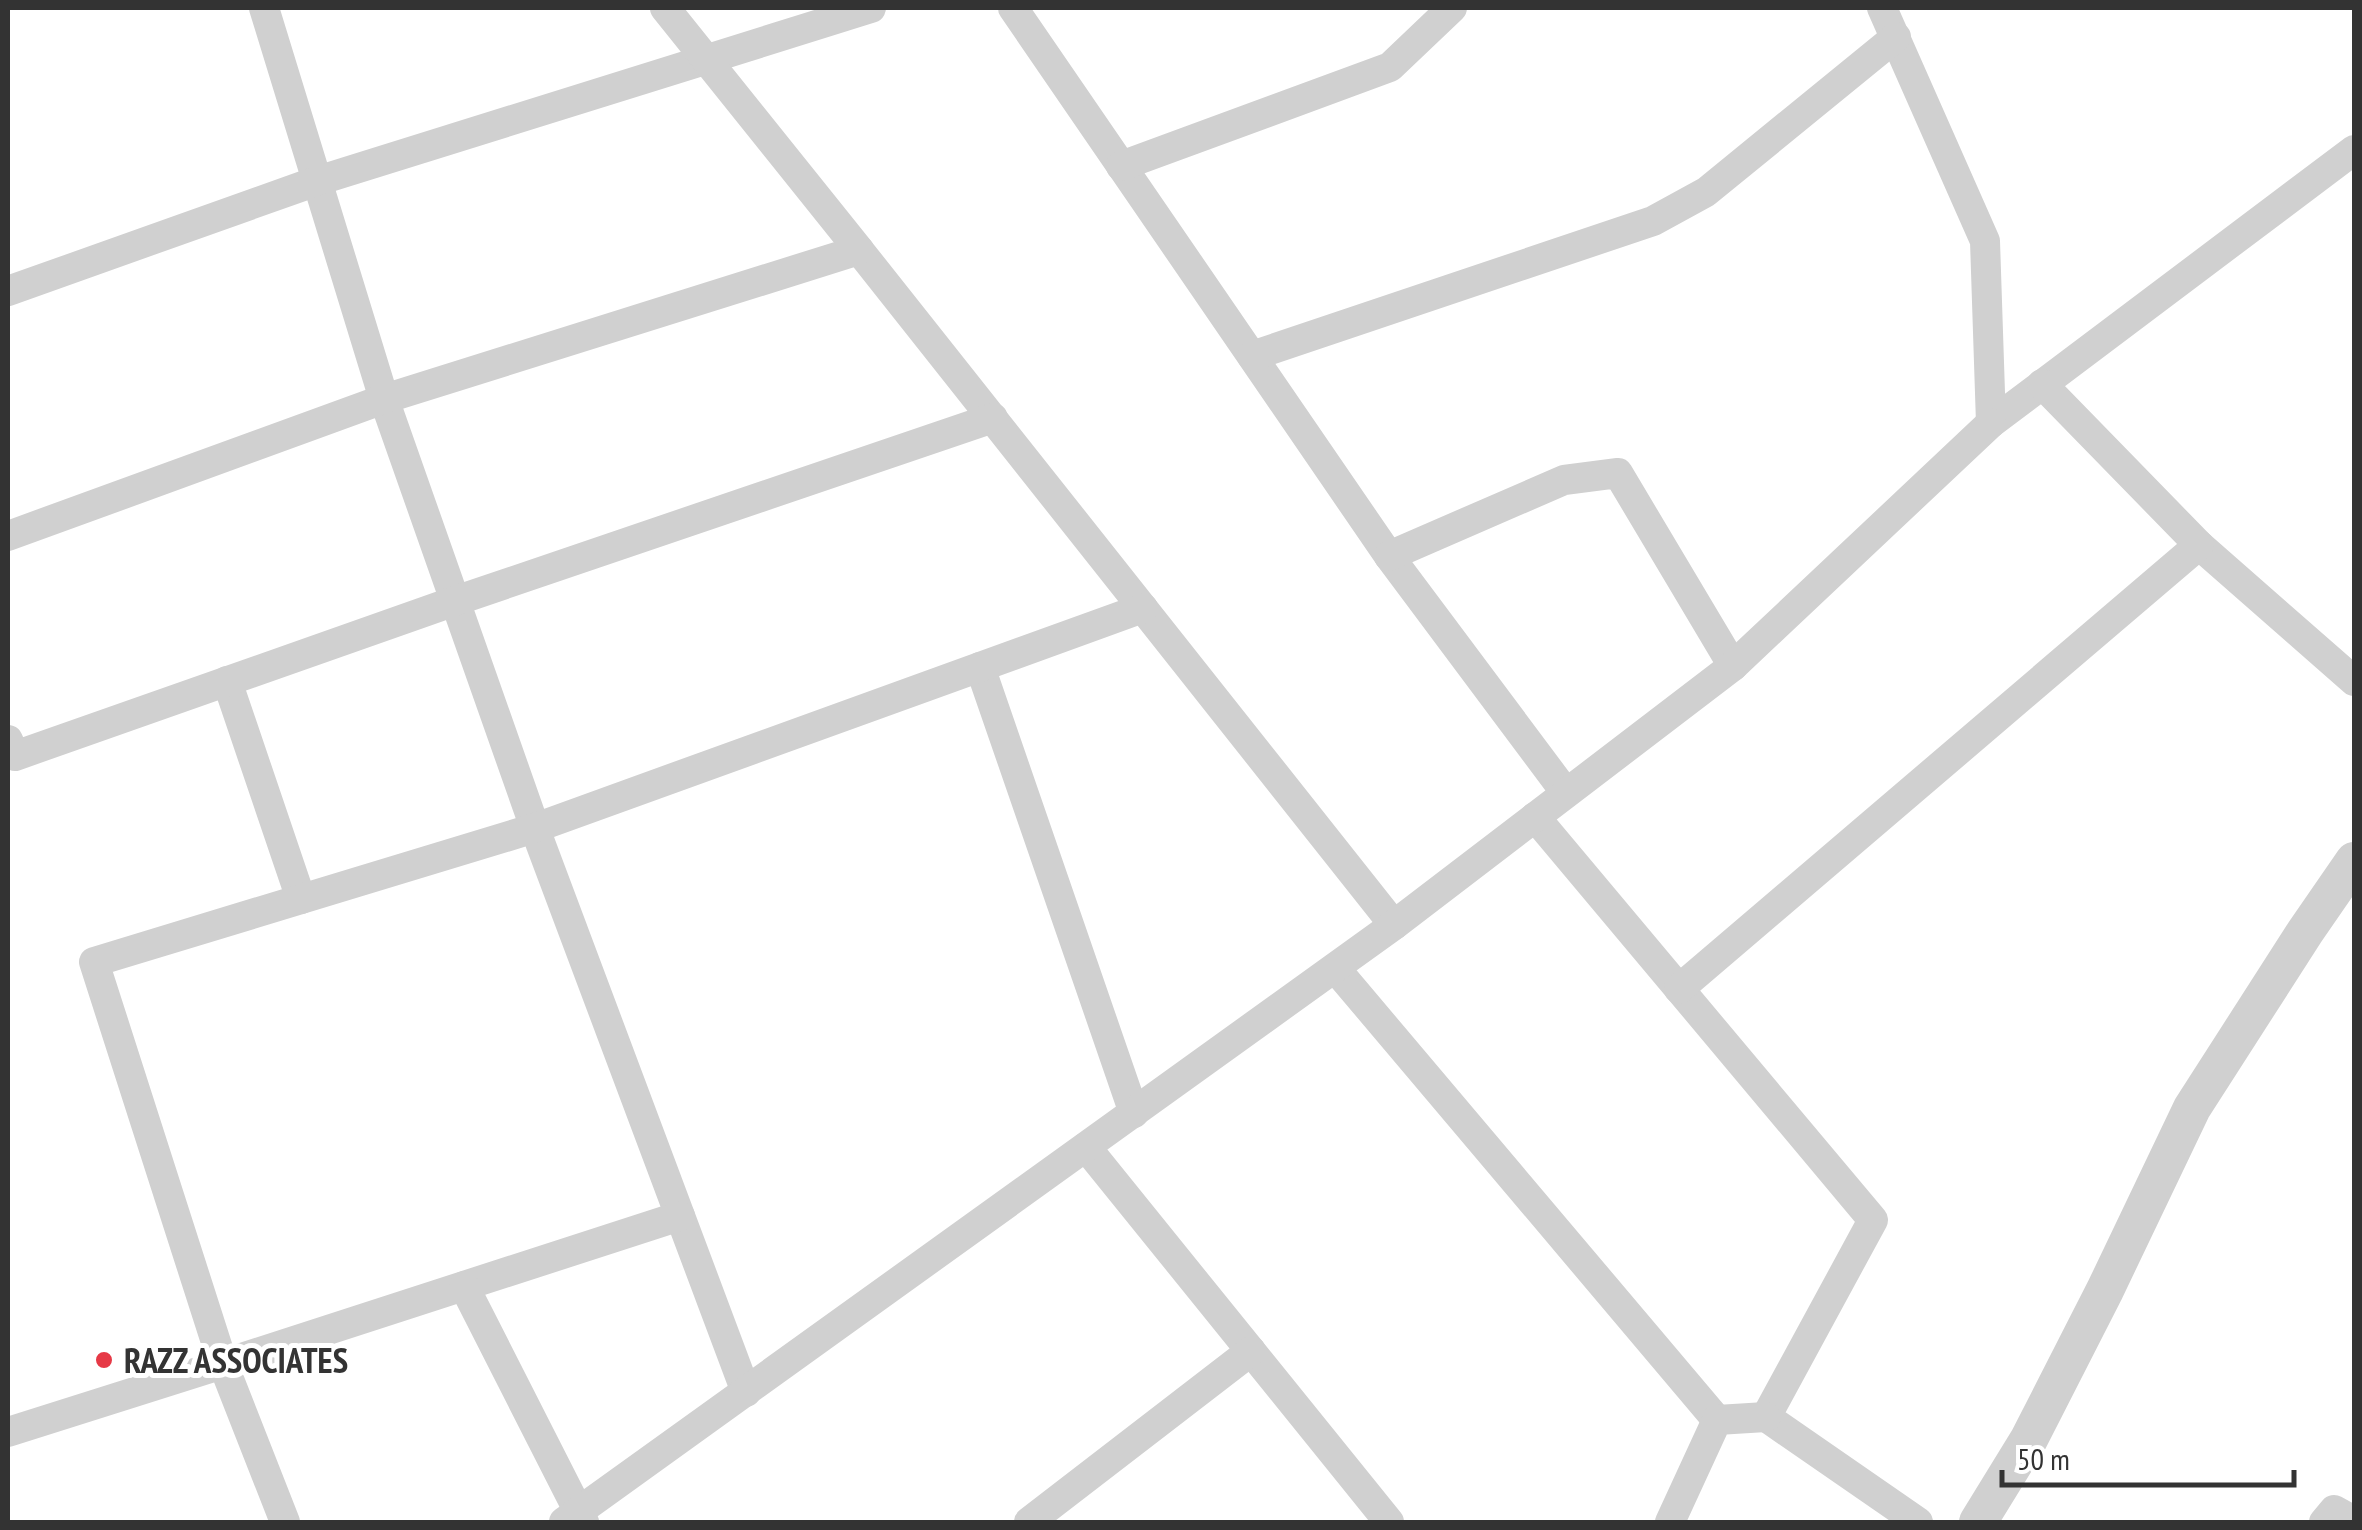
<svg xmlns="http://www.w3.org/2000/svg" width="2362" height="1530" font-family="'PT Sans Narrow',sans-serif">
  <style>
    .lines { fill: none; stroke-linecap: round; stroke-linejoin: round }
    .minor { stroke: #d0d0d0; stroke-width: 30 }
    .tertiary { stroke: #d0d0d0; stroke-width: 38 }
    .poi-dot { fill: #e63946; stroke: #fff; stroke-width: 4 }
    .labels { text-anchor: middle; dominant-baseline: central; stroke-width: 10; stroke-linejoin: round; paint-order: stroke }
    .poi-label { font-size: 35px; font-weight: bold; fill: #333; stroke: #fff; text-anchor: start }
  </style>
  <rect width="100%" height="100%" fill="#fff"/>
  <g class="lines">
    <g class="minor">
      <path d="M264 8 384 399 541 845 746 1392"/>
      <path d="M1013 8 1389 556 1566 793"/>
      <path d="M1882 8 1985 241 1991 423 2354 150"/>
      <path d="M1121 166 1390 67 1452 8"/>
      <path d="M859 250 1394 925"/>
      <path d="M8 291 317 181 871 8"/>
      <path d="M1252 356 1653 221 1706 192 1896 37"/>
      <path d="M8 536 384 399 859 250 665 8"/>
      <path d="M2199 545 2354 681"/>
      <path d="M1389 556 1564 480 1618 473 1733 666"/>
      <path d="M980 667 1134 1113"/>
      <path d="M227 681 301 899"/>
      <path d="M8 740 15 756 455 601 993 418"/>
      <path d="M1535 817 1873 1220 1766 1417 1918 1522"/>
      <path d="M1335 968 1717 1420"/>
      <path d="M1679 989 2199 545 2042 384"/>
      <path d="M1086 1147 1389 1522"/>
      <path d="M680 1216 223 1364 94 962 535 828 1143 608"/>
      <path d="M464 1286 584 1522"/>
      <path d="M8 1432 223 1364 285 1522"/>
      <path d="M564 1522 1394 925 1733 666 1991 423"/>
      <path d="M1029 1522 1251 1351"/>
      <path d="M1670 1522 1717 1420 1766 1417"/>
      <path d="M2324 1522 2334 1510 2354 1521"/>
    </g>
    <path class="tertiary" d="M1978 1522 2029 1439 2105 1290 2192 1108 2305 932 2354 861"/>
  </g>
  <circle class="poi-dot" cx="104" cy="1360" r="10"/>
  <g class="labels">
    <g class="poi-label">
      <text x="124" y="1360">RAZZ ASSOCIATES</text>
    </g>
  </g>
  <rect width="2362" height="1530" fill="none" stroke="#333333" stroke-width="20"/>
  <path d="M2002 1470v15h292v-15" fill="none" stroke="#333333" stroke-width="5"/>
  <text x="2017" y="1470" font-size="30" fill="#333333" stroke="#ffffff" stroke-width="8" paint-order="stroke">50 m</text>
</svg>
